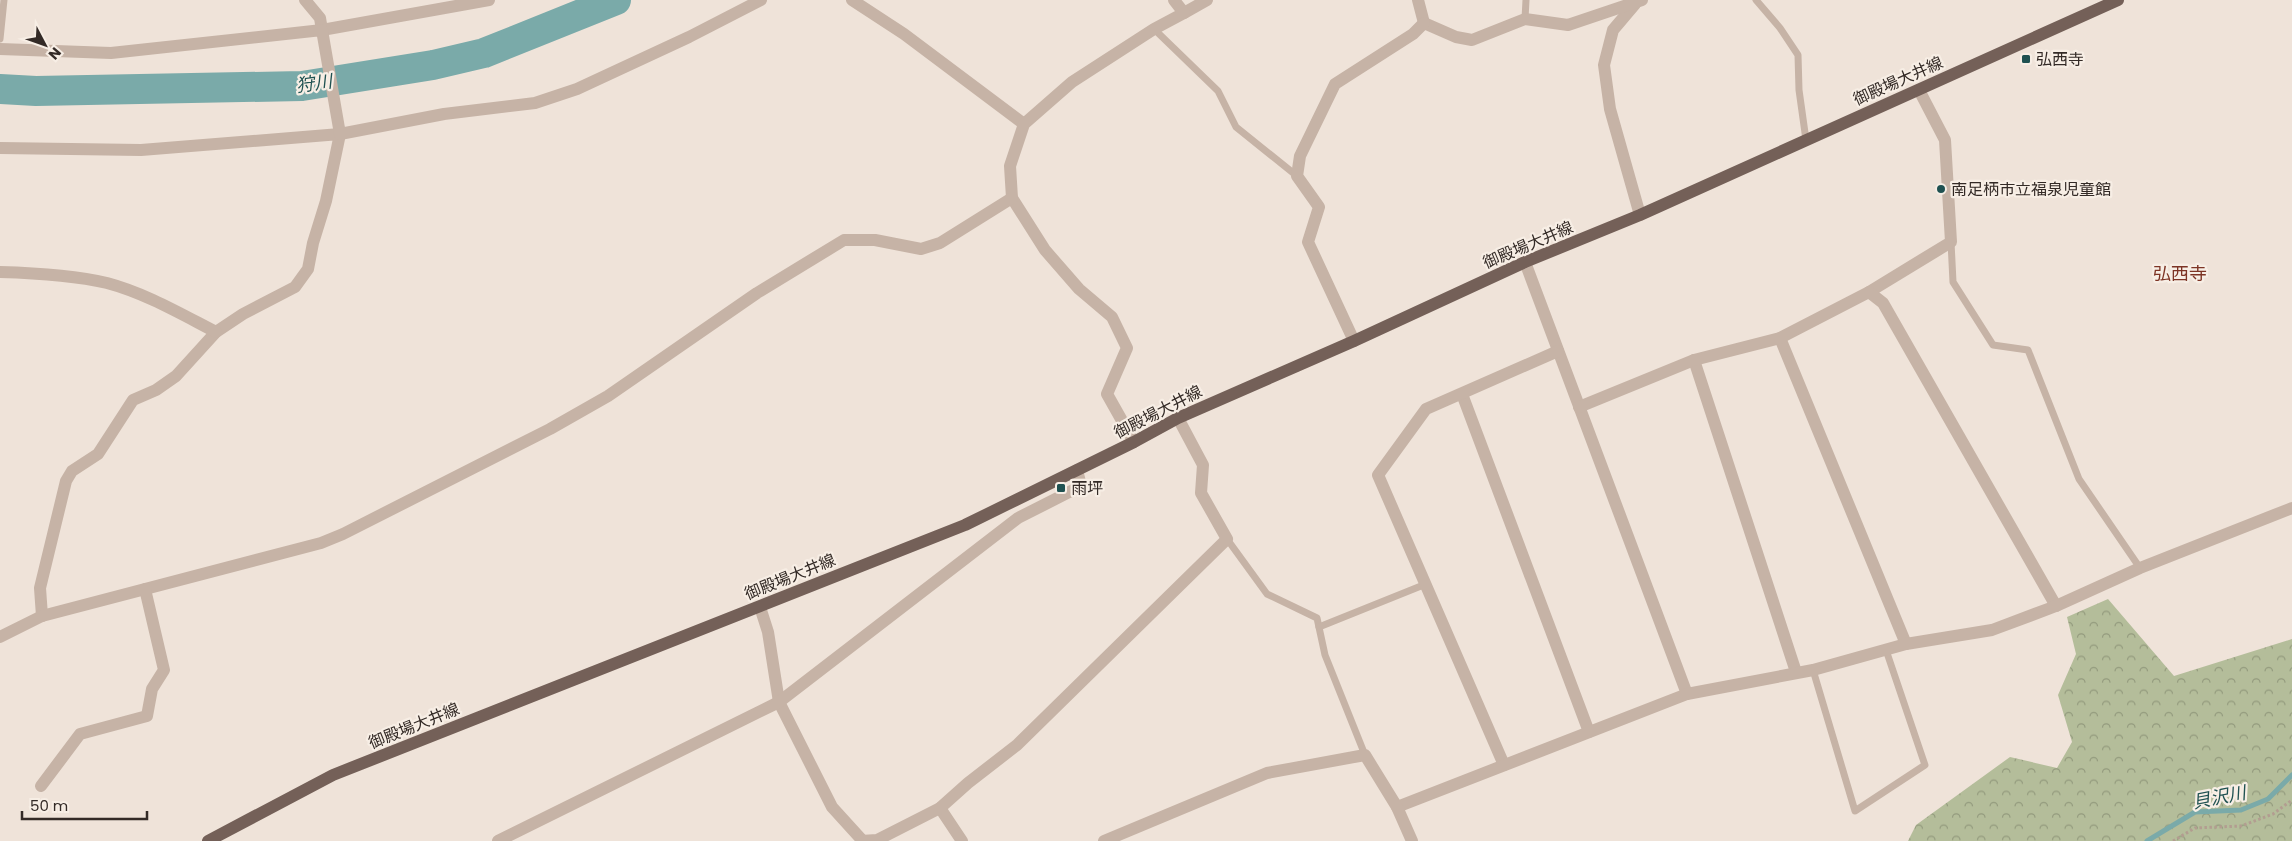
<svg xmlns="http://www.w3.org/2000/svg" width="2292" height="841" font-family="Poppins,'Noto Sans JP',sans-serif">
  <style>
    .forest { fill: url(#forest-crowns) }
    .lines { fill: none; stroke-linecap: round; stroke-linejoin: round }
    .stream { stroke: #7aaaa9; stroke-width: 5 }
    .river { stroke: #7aaaa9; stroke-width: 30 }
    .path { stroke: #b29d90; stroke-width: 3; stroke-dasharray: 2.5 2.5; stroke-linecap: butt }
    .service { stroke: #c6b3a6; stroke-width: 7 }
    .minor { stroke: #c6b3a6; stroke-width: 12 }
    .tertiary { stroke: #c6b3a6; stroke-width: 12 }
    .primary { stroke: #746058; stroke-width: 12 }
    .poi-dot { fill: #1f5151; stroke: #f7eee5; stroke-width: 2 }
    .labels { text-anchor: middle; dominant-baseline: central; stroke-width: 4.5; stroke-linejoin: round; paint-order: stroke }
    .poi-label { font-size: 16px; fill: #332a26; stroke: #f7eee5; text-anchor: start }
    .street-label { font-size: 16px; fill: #332a26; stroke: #f7eee5 }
    .water-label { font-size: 18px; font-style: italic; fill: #1f5151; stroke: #f7eee5 }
    .neighbourhood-label { font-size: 18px; fill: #7d3425; stroke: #f7eee5 }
  </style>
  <defs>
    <pattern id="forest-crowns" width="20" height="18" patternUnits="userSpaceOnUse" patternTransform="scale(1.25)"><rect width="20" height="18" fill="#b4bd9a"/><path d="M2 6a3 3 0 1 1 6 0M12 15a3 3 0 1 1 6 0" fill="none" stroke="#939a7d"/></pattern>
  </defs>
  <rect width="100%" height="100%" fill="#efe3d9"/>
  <path class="forest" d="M2108 599 2174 676 2292 639V841H1908L1916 825 2010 757 2057 768 2072 742 2058 695 2076 654 2067 617Z"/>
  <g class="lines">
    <path class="stream" d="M2147 841 2195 812 2241 810 2268 799 2292 775"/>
    <path class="river" d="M0 89 36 91 302 86 433 65 484 53 616 0"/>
    <path class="path" d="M2173 841 2195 828 2241 826 2273 814 2292 800"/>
    <g class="service">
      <path d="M1756 0 1780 28 1798 55 1799 90 1806 140"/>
      <path d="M1525 19 1526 0"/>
      <path d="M1154 29 1218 91 1236 127 1297 176"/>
      <path d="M0 39 4 0"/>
      <path d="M1951 242 1953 282 1993 345 2028 350 2079 479 2140 568"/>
      <path d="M1227 539 1267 594 1317 618 1325 655 1365 755"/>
      <path d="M1319 627 1426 584"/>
      <path d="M1813 670 1855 811 1925 765 1886 650"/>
    </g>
    <g class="minor">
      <path d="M305 0 320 18 322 30 489 0"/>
      <path d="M852 0 904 34 1024 124"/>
      <path d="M1418 0 1424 23"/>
      <path d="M1635 4 1613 30 1604 65 1610 109 1640 215"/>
      <path d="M1184 13 1207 0"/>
      <path d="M1424 23 1456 37 1472 40 1525 19 1568 25 1642 0"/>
      <path d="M0 148 141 150 340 134 326 201 313 243 308 269 295 287 243 314 216 332 176 376 156 390 133 400 98 454 72 471 66 481 40 588 42 616"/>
      <path d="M1525 262 1687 694"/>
      <path d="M0 272C35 273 73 275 107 283 145 293 181 314 216 332"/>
      <path d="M1869 292 1951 242 1945 140 1919 90"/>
      <path d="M1780 338 1906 644"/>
      <path d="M1354 341 1308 242 1319 207 1297 176 1300 156 1335 84 1413 34 1424 23"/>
      <path d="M1694 360 1796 672"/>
      <path d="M1462 394 1589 732"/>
      <path d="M1579 407 1694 360 1780 338 1869 292 1883 303 2056 606"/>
      <path d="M1134 442 1107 394 1127 348 1112 317 1079 289 1045 250 1012 198 1010 166 1024 124 1072 82 1154 29 1184 13 1174 0"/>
      <path d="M760 607 768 632 779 702 832 807 862 840"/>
      <path d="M0 637 42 616 321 543 343 534 550 429 608 396 757 293 844 240H875L921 249 940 243 1012 198"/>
      <path d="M1504 765 1378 475 1426 409 1558 351"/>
      <path d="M41 786 80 734 147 716 152 689 164 670 145 589"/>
      <path d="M1397 807 1687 694 1813 670 1906 644 1992 630 2056 606 2140 568 2292 508"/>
      <path d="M940 808 962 841"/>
      <path d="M498 841 779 702 1018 518 1081 486 1077 470"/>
      <path d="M861 841 877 840 940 808 968 783 1017 745 1227 539 1201 493 1203 465 1178 418"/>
      <path d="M1104 841 1267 773 1365 755 1397 807 1412 841"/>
    </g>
    <path class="tertiary" d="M0 49 111 53 322 30 340 134 444 114 535 103 577 89 689 37 761 0"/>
    <path class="primary" d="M208 841 333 775 965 525 1134 442 1178 418 1354 341 1525 262 1640 215 2118 0"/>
  </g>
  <g class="poi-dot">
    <rect x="2021" y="54" width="10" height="10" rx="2.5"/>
    <circle cx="1941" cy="189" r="5"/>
    <rect x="1056" y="483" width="10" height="10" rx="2.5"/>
  </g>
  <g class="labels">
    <g class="poi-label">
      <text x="2036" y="59">弘西寺</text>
      <text x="1951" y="189">南足柄市立福泉児童館</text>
      <text x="1071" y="488">雨坪</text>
    </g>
    <g class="street-label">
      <text transform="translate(1898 81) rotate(-24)">御殿場大井線</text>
      <text transform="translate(1528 245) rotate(-23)">御殿場大井線</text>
      <text transform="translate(1158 412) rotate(-27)">御殿場大井線</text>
      <text transform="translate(790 577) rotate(-22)">御殿場大井線</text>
      <text transform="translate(414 726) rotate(-22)">御殿場大井線</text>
    </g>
    <g class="water-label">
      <text transform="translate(314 83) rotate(-8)">狩川</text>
      <text transform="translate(2219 797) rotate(-11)">貝沢川</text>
    </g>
    <g class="neighbourhood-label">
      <text x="2180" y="273">弘西寺</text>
    </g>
  </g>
  <g transform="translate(45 45) rotate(131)" stroke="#f7eee5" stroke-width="4" paint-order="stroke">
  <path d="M0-4L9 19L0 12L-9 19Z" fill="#332a26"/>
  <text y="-8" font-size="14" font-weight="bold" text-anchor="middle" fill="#332a26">N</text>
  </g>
  <path d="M22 811v8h125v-8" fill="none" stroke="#332a26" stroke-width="2.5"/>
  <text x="30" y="811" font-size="15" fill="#332a26" stroke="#f7eee5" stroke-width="4" paint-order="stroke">50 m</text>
</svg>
